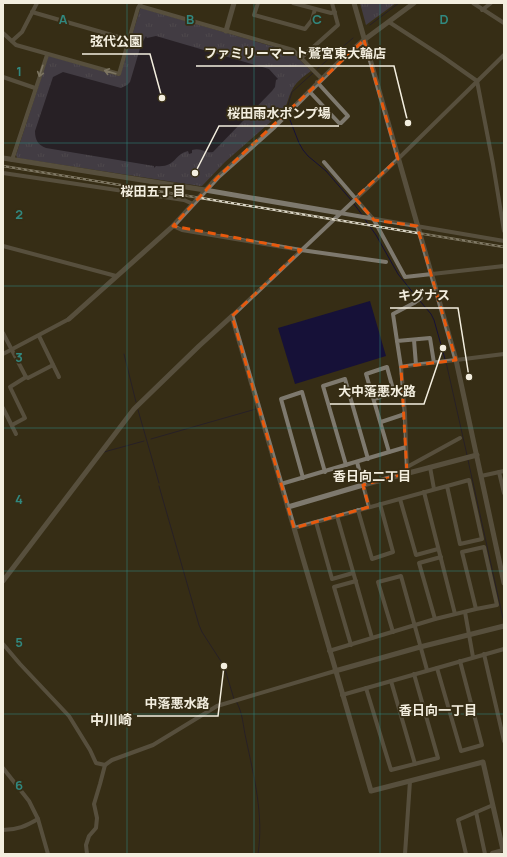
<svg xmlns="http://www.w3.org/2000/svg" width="507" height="857" font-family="Manrope,'Noto Sans JP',sans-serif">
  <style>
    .park { fill: url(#park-tufts) }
    .water { fill: #161138 }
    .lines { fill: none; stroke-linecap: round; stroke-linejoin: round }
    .stream { stroke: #161138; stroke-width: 1 }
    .minor { stroke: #7e796e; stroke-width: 4 }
    .tertiary { stroke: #7e796e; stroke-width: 5 }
    .rail-casing { stroke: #dad5c5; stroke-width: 2.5 }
    .rail { stroke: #362d15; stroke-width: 1; stroke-dasharray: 3; stroke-linecap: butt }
    .oneway { stroke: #d0cbbd }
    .marked { fill: none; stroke: #e8590c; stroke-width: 3; stroke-dasharray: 8 5; stroke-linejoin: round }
    .grid { fill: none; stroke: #31887f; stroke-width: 1; stroke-opacity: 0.55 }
    .labels { text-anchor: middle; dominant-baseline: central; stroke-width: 3.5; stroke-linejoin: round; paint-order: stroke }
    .neighbourhood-label { font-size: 13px; font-weight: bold; fill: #f3eedf; stroke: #362d15 }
    .quarter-label { font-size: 14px; font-weight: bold; fill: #f3eedf; stroke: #362d15 }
    .grid-label { font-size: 13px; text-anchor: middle; font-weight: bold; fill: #31887f; stroke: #362d15; stroke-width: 3.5; stroke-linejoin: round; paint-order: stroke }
    .leader { fill: none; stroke: #f3eedf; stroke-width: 1.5 }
    .callout-dot { fill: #f3eedf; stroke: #362d15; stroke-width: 1.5 }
    .callout-label { font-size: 13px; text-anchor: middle; font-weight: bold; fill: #f3eedf; stroke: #362d15; stroke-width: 3.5; stroke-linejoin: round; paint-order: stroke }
  </style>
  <defs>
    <pattern id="park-tufts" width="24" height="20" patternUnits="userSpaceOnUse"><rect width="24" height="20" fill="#504f7b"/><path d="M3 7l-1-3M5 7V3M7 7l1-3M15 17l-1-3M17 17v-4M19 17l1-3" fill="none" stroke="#6a698d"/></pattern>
  </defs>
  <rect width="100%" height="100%" fill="#362d15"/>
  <g class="park">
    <path d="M360 3H396L366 25Z"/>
    <path d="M141 8 292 52 311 71C304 76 296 82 292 90 288 97 288 104 283 111L225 162 202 186H200L17 158 16 155 48 57 49 56 120 76 140 9Z"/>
  </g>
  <g class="water">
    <path d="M146 36 147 38 156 36 269 69 278 79 276 80 275 87 272 91 213 152C205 154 202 147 192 150V153L189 154 188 151C174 154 176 168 156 166L154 168V166L46 148C38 145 35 140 35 131L53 77 63 72 121 88 127 85 130 82 141 45Z"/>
    <path d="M370 301 386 356 295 384 278 328Z"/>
  </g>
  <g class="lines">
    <g class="stream">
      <path d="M370 25 399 3"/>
      <path d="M317 69 353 38"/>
      <path d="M288 105 292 92 313 73"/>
      <path d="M290 120 299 143 303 150 308 156 326 171 352 201"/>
      <path d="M354 204 363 216"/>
      <path d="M364 218 376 235 398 274 418 299"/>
      <path d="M420 301 431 314 434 320 445 359"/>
      <path d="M124 354 136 402"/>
      <path d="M446 362 467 455"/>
      <path d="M138 410 159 483"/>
      <path d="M151 439 256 409"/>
      <path d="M104 452 144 441"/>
      <path d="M468 460 504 623"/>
      <path d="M159 486 199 625 202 632 224 666 234 699"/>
      <path d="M236 701C243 713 243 726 246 739 254 777 264 815 258 854"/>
    </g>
    <g class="minor">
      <path d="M258 3 254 15 305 29 312 20 315 9"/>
      <path d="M293 3 331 13 335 12"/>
      <path d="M473 3 504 23"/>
      <path d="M140 6 293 50 321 78"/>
      <path d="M482 10 491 3"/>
      <path d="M32 12 129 40"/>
      <path d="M389 22 443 57 477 81 493 164 504 231"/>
      <path d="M3 33 16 45 119 74 138 8 141 3"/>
      <path d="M12 41 22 32 37 3"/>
      <path d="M301 58 338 25 332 3"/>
      <path d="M3 77 35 88"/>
      <path d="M309 91 339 123H341L348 116 317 82"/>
      <path d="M12 160 47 55"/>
      <path d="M324 162 374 220 405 277 504 266"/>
      <path d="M3 173 184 200 193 204"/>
      <path d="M340 213 504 241"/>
      <path d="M173 226 182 230 301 250 386 262"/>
      <path d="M3 246 116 276"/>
      <path d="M232 316 398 159 504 55"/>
      <path d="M3 333 26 377 28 378 53 365"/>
      <path d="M39 336 59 377"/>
      <path d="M414 340 416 365"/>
      <path d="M397 341 393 314 414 303 421 298"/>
      <path d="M3 354 69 319"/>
      <path d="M434 363 430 338 397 341 401 367C419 364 438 362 456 360L504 354"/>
      <path d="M401 367 405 414 407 473"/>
      <path d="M374 399 394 393 387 367 366 374 389 452"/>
      <path d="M3 408 16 434"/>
      <path d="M381 422 405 414"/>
      <path d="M12 425 25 418 10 387 26 377"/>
      <path d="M357 462 369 507"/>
      <path d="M346 465 323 386 345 379 368 459"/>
      <path d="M407 467 460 438"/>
      <path d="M430 467 434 489"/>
      <path d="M499 472 504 493"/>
      <path d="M481 476 504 471"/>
      <path d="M303 478 281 399 302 392 325 472"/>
      <path d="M281 484 406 447"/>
      <path d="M424 492 455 614"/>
      <path d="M400 499 416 555 438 549"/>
      <path d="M358 510 372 559 393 552 380 504"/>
      <path d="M337 516 372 638"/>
      <path d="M316 522 332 579 353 573"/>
      <path d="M294 528 469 480 482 539 460 544 447 486"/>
      <path d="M465 612 473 657"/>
      <path d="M435 619 419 563 441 557"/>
      <path d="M393 632 378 582 401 576 427 670"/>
      <path d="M3 644 20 664 69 716 90 750 96 763 105 765"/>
      <path d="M351 645 334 587 356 581"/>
      <path d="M329 651 435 619 476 609 462 552 484 547 497 605 476 609"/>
      <path d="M484 654 504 741"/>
      <path d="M437 668 461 751 482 745 460 661"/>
      <path d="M391 681 415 764"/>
      <path d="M366 688 391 770 438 758 414 674"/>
      <path d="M342 695 504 649"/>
      <path d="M3 768 29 801 38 819 48 854"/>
      <path d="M476 812 485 854"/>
      <path d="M3 830C17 830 26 826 38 819"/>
      <path d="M87 854 86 845 89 836 96 828 97 818 94 804 100 784 105 765 112 760 153 745 217 706 335 671"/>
      <path d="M405 854 410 781"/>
      <path d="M466 854 458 820 493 805"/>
      <path d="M492 854V853L503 850"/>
    </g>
    <g class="tertiary">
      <path d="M354 3 456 360 504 583"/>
      <path d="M226 31 234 3"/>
      <path d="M3 158 205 190 340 213"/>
      <path d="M69 319 173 226 218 177 273 128 341 60 364 40 414 3"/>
      <path d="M288 507 363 485 477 455"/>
      <path d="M3 581 134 409 199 346 232 316 371 791 483 762 503 850H504"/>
      <path d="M335 671 420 647 504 626"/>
    </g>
    <defs>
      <path id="rail" d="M3 166 504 247"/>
    </defs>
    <use href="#rail" class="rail-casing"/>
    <use href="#rail" class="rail"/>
  </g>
  <defs><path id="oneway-shaft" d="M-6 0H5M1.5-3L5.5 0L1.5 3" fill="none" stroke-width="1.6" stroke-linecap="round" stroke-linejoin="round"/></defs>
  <g class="oneway">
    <use href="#oneway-shaft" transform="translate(41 71) rotate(108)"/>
    <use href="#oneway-shaft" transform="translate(110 72) rotate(-164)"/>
  </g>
  <path d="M0 0H507V857H0ZM364 40 398 159 355 198 374 220 417 226 456 360 401 367 407 473 363 485 369 507 294 528 232 316 301 250 173 226 218 177Z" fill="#362d15" fill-opacity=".55" fill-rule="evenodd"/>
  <path class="marked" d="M364 40 398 159 355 198 374 220 417 226 456 360 401 367 407 473 363 485 369 507 294 528 232 316 301 250 173 226 218 177Z"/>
  <path class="grid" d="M127 3V854M254 3V854M380 3V854M3 143H504M3 286H504M3 428H504M3 571H504M3 714H504"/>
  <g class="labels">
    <g class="neighbourhood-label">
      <text x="153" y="191">桜田五丁目</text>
      <text x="372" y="476">香日向二丁目</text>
      <text x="438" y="710">香日向一丁目</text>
    </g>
    <g class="quarter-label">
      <text x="111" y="719">中川崎</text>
    </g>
  </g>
  <g class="grid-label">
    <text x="63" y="24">A</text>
    <text x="190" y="24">B</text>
    <text x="317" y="24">C</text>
    <text x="444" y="24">D</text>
    <text x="19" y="76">1</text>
    <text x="19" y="219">2</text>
    <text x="19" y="362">3</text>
    <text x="19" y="504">4</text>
    <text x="19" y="647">5</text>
    <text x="19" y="790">6</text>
  </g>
  <path class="leader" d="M162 98L150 54H82M408 123L394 66H196M195 173L219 126H339M469 377L458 308H390M443 348L424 404H330M224 666L218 716H137"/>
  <g class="callout-dot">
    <circle cx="162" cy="98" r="4"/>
    <circle cx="408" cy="123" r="4"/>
    <circle cx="195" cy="173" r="4"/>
    <circle cx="469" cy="377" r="4"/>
    <circle cx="443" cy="348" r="4"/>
    <circle cx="224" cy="666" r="4"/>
  </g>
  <g class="callout-label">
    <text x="116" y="46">弦代公園</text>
    <text x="295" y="58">ファミリーマート鷲宮東大輪店</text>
    <text x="279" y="118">桜田雨水ポンプ場</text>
    <text x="424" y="300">キグナス</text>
    <text x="377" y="396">大中落悪水路</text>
    <text x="177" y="708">中落悪水路</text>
  </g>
  <rect width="507" height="857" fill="none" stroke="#f3eedf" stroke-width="8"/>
</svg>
